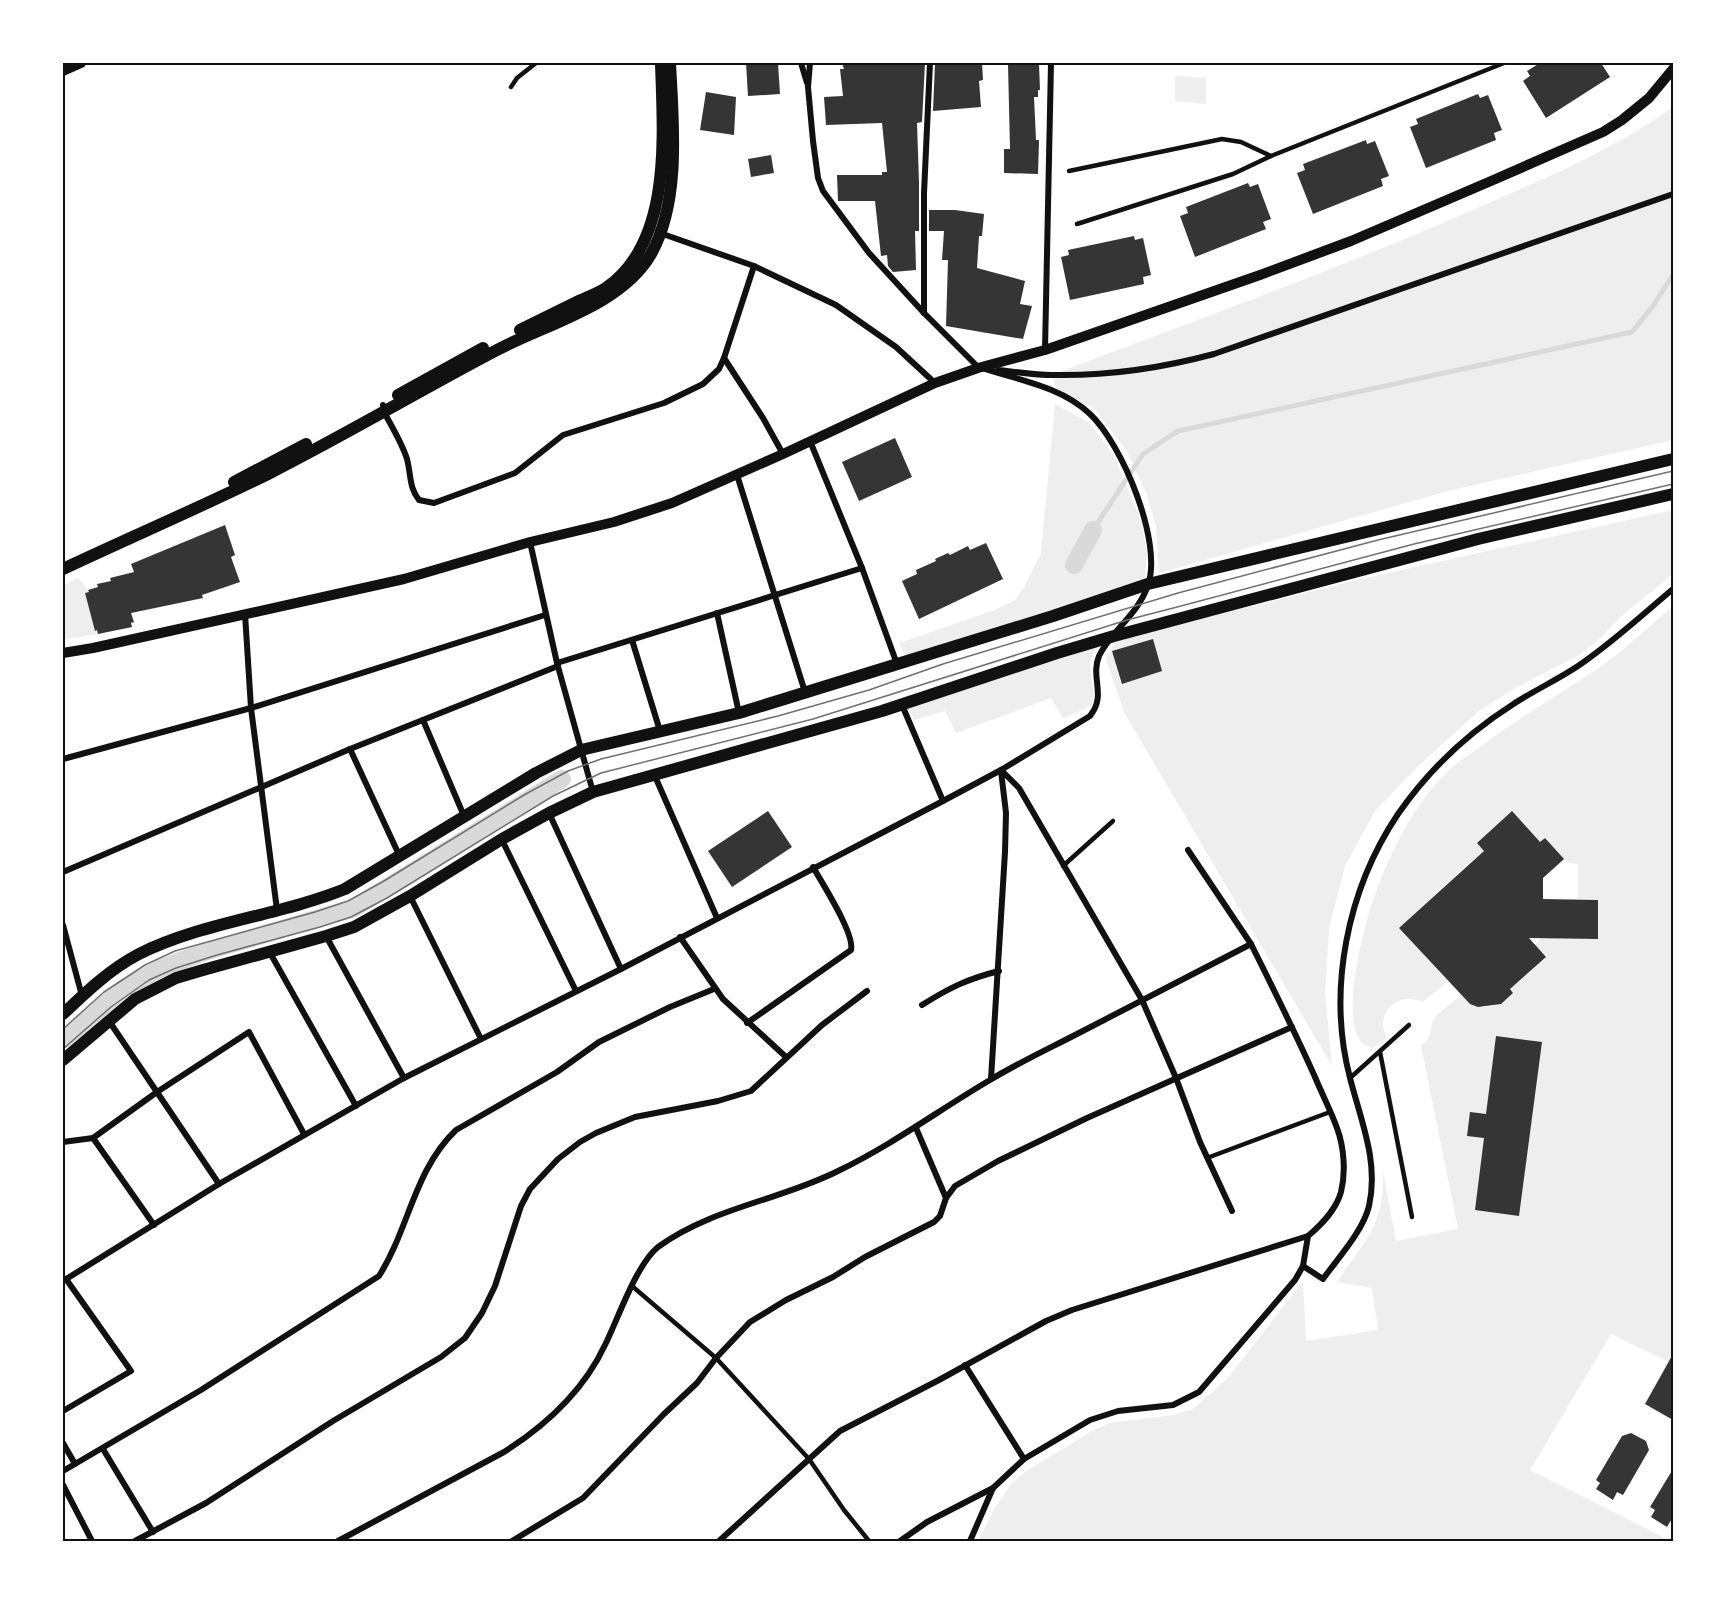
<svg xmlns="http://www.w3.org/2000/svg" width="1736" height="1604" font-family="Inter,sans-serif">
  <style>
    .green { fill: #eee }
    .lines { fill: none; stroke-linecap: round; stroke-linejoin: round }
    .stream { stroke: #d9d9d9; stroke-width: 5 }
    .canal { stroke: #d9d9d9; stroke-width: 18 }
    .building { fill: #353535 }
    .service { stroke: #111; stroke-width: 4.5 }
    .minor { stroke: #111; stroke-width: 6 }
    .tertiary { stroke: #111; stroke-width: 10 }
    .secondary { stroke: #111; stroke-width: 12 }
    .tram { stroke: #707070; stroke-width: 1.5 }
    .neatline { fill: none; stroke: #111; stroke-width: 2 }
  </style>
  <rect width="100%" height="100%" fill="#fff"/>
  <g class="green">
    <path d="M1175 76 1206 78V104L1175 101Z"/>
    <path d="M1673 107V440L1448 491 1159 573 1156 525 1146 492 1126 450 1095 409 1057 391 1052 375C1193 321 1337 270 1475 209 1544 179 1612 151 1673 107Z"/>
    <path d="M1055 404 1088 422 1114 455 1141 521 1147 552 1145 579 906 658 899 643 995 610 1015 600 1025 585 1041 553Z"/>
    <path d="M1673 510V574L1619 618 1601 638 1579 655 1519 686 1480 710 1417 767 1375 811 1345 866 1329 929 1325 993 1332 1066 1124 712 1106 659 1116 640 1357 580Z"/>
    <path d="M78 578 88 590 89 592 85 593 95 631 97 630 98 634 63 640V585Z"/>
    <path d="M1673 606V1364L1611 1334 1530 1470 1671 1541H978L993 1511 1010 1485 1025 1472 1092 1431 1110 1423 1174 1415 1193 1409 1228 1378 1303 1281 1306 1341 1378 1330 1372 1288 1337 1282C1352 1259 1374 1235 1380 1208 1383 1196 1383 1183 1383 1171L1396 1241 1458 1229 1421 1045C1433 1039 1429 1029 1434 1019 1438 1012 1455 1001 1462 995 1479 1014 1496 1009 1513 993L1510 989 1546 958 1535 945 1541 938 1597 939 1598 900 1578 899V864L1567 863 1545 838 1532 849 1512 811 1477 843 1496 864 1475 858 1400 927 1448 982 1422 1002C1405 994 1384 1003 1383 1024 1383 1028 1385 1033 1387 1038L1373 1048C1352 1045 1352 1016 1353 999 1357 926 1394 823 1447 772 1455 764 1466 757 1476 750 1515 720 1559 695 1600 667 1626 649 1649 626 1673 606Z"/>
    <path d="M1099 645C1080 667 1099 681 1092 705L1063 719 1051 698 956 733 945 711 914 720 909 707Z"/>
  </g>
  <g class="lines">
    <path class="stream" d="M1093 530 1143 454 1178 431 1632 332 1653 306 1673 275"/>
    <g class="canal">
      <path d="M1074 565 1093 530"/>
      <path d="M63 1040 124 988 162 968 207 951 354 908 562 779"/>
    </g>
  </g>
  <g class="building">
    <path d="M746 63H778L780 94 748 96Z"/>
    <path d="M842 63H925L922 122 917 123 919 182V231H915L916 270 893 272 888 266 887 255 881 256 875 201H838L837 175H882V172H887L882 123 826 125 824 97 843 96 840 69H844Z"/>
    <path d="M935 63H982L983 80 979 81 981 107 933 111Z"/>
    <path d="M1540 63H1601L1610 77 1546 118 1523 81 1530 76 1527 71Z"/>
    <path d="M1008 64H1039L1040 90H1038V97H1034L1036 140H1039L1038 174 1004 173V149H1010Z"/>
    <path d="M706 92 736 97 734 135 700 130Z"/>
    <path d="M1478 94 1480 98 1488 95 1502 130 1494 133 1496 140 1426 168 1410 127 1418 124 1416 119Z"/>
    <path d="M1366 140 1367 144 1375 141 1389 176 1381 179 1383 186 1313 214 1297 173 1305 170 1303 164Z"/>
    <path d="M771 155 774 173 751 177 748 159Z"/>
    <path d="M1248 183 1250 187 1258 184 1271 219 1263 222 1266 229 1195 257 1180 216 1188 213 1186 207Z"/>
    <path d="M929 210H955L984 214 982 236H979L977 268 1025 281 1020 304 1032 306 1023 339 946 326 948 260H942L944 231H929Z"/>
    <path d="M1134 236 1135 240 1143 238 1151 275 1143 277 1144 284 1070 300 1061 257 1069 255 1068 250Z"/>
    <path d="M895 438 912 477 859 501 842 462Z"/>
    <path d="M225 525 235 555 231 557 240 582 202 595 203 598 131 613 134 622 131 623 132 627 98 634 97 630 95 631 85 593 89 592 88 590 98 587 97 584 111 581 110 578 134 572 131 564Z"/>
    <path d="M986 543 1003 579 919 619 902 581 917 574 916 570 936 561 935 559 948 553 950 555 968 546 970 550Z"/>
    <path d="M1153 639 1162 671 1122 684 1112 651Z"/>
    <path d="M768 811 792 847 732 887 708 851Z"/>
    <path d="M1512 811 1540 842 1545 838 1564 859 1543 878V899L1598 900V939L1529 938 1546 957 1510 989 1513 993 1501 1004 1478 1007 1470 1004 1399 928 1484 851 1477 843Z"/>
    <path d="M1496 1036 1542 1042 1519 1216 1475 1210 1484 1138 1467 1136 1470 1112 1486 1114Z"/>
    <path d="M1673 1354V1420L1645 1404Z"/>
    <path d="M1631 1433 1646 1441 1649 1450 1623 1495 1617 1492 1613 1500 1596 1489 1600 1483 1596 1480 1622 1436Z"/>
    <path d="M1673 1469V1517L1667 1527 1651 1517 1655 1510 1650 1507Z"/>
  </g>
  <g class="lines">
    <g class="service">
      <path d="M511 87 517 78 536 63"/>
      <path d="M1069 171 1222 139 1241 142 1271 156 1504 63"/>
      <path d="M1077 224 1233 174 1271 156"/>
      <path d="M1063 866 1113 821"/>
      <path d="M1380 1052 1412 1217"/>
      <path d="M1350 1078 1409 1025"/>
      <path d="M1207 1158 1330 1112"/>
      <path d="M632 1286 716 1358 809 1459 844 1510 869 1541"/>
    </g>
    <g class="minor">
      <path d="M801 63 807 83"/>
      <path d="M810 63 808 87 813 141 818 178 823 191 869 253 924 313 979 368"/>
      <path d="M660 233 754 266 836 305 896 347 935 383"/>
      <path d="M924 313V193L930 63"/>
      <path d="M1045 350 1051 63"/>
      <path d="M724 358 763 418 783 454"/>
      <path d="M998 370C1016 372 1035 375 1053 375 1107 376 1162 368 1214 354L1673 194"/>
      <path d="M383 405 384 412C392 427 402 443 407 459 411 474 409 488 419 500L434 503 515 473 563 435 664 403 703 384 719 369 724 358 754 266"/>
      <path d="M810 441 862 568 897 664"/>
      <path d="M737 475 805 692"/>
      <path d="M530 542 557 663 593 792"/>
      <path d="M717 613 739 713"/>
      <path d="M245 614 251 708 277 910"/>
      <path d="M632 640 660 731"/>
      <path d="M557 663 862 568"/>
      <path d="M902 705 943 801"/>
      <path d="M423 720 464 816"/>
      <path d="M350 749 400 857"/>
      <path d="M63 759 251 708 545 615"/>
      <path d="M1001 770 1019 788 1142 1000 1176 1078 1200 1142 1232 1211"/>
      <path d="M654 774 717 918"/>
      <path d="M549 813 621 969"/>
      <path d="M502 840 576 991"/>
      <path d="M1188 850 1251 944"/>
      <path d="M63 872 350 749 558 666"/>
      <path d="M410 896 481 1039"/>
      <path d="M63 925 82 996"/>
      <path d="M326 936 404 1078"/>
      <path d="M680 937 723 999 786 1057"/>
      <path d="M269 951 356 1106"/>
      <path d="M922 1005C949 988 967 979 999 971"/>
      <path d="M109 1021 219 1184"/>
      <path d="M747 1023 851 950C855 934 822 883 813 867"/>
      <path d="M991 1079 1005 852 1006 813 1001 771"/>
      <path d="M916 1128 946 1198"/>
      <path d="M93 1138 154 1225"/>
      <path d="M63 1142 93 1138 157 1092 249 1032 304 1134"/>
      <path d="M1303 1266 1323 1279C1338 1258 1363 1231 1369 1206 1379 1162 1361 1121 1350 1078 1327 990 1347 890 1398 814 1428 771 1468 733 1512 705 1533 691 1557 680 1578 666 1612 643 1642 615 1673 589"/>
      <path d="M63 1281 219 1184 404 1078 621 969 943 801 1001 770 1090 716C1107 695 1090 678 1099 656 1111 631 1138 615 1148 585 1163 542 1122 444 1090 414 1062 387 1019 380 982 368"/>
      <path d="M965 1365 1024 1459"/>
      <path d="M63 1411 131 1371 66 1279"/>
      <path d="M63 1443 75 1464"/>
      <path d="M103 1449 153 1532"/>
      <path d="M63 1471 201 1390 379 1276C409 1229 414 1170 456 1130L557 1072 599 1042 670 1007 714 989"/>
      <path d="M63 1485 92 1541"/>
      <path d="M135 1541 206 1503 333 1421 441 1357 465 1338 482 1313 495 1286 521 1206 530 1189 558 1159 580 1142 596 1133 635 1117 718 1101 751 1091 822 1025 867 991"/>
      <path d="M338 1541 504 1452C545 1426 584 1390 605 1345 618 1319 636 1265 658 1247 711 1208 781 1200 838 1171 892 1145 939 1110 990 1080 1018 1063 1048 1049 1077 1034 1135 1004 1193 974 1251 944 1273 988 1295 1032 1315 1077 1322 1094 1331 1111 1337 1128 1344 1147 1346 1172 1341 1192 1336 1210 1322 1224 1308 1236L1072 1310 1046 1321 939 1380 840 1431 719 1541"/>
      <path d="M512 1541 583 1498 664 1414 697 1383 716 1358 750 1322 786 1300 833 1277 865 1257 934 1222 940 1216 946 1198 955 1186 998 1161 1087 1118 1292 1027"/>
      <path d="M900 1541 927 1522 993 1488 1024 1459 1090 1420 1118 1411 1173 1405 1199 1392 1295 1280 1303 1266 1308 1236"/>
      <path d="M970 1541 993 1488"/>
    </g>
    <g class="tertiary">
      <path d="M63 71 81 63"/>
      <path d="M63 653 93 648 404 579 530 542 614 522 672 503 783 454 935 383 978 368 1045 350 1260 275 1351 241 1491 181 1603 132 1622 120 1649 98 1673 69"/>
    </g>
    <g class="secondary">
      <path d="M520 330C540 320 561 310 581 300 589 296 599 293 606 288 673 242 663 134 661 63"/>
      <path d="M398 395 483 348"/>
      <path d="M234 482 306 444"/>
      <path d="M63 569C131 537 201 507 268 474 345 435 419 391 495 351 545 324 621 306 651 254 681 201 673 122 670 63"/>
      <path d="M63 1014C86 992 110 969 139 954 203 922 278 916 345 889L536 773 581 750 739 713 1053 616 1148 584 1673 459"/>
      <path d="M63 1060 135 999 176 978 203 970 326 936 354 927 410 896 502 839 549 813 593 792 882 711 1057 653 1114 636 1478 539 1673 494"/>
    </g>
    <g class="tram">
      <path d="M63 1029 104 992 145 965 175 951 315 912 348 901 384 881 524 795 568 771 601 759 778 716 869 690 943 664 1178 593 1378 540 1673 471"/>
      <path d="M63 1049 111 1007 149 980 176 968 217 955 320 927 351 917 387 898 553 796 601 773 813 719 1127 620 1181 606 1414 544 1673 484"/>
    </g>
  </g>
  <rect width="1736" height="1604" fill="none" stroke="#ffffff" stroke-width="129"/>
  <rect x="64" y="64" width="1608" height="1476" class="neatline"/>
</svg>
